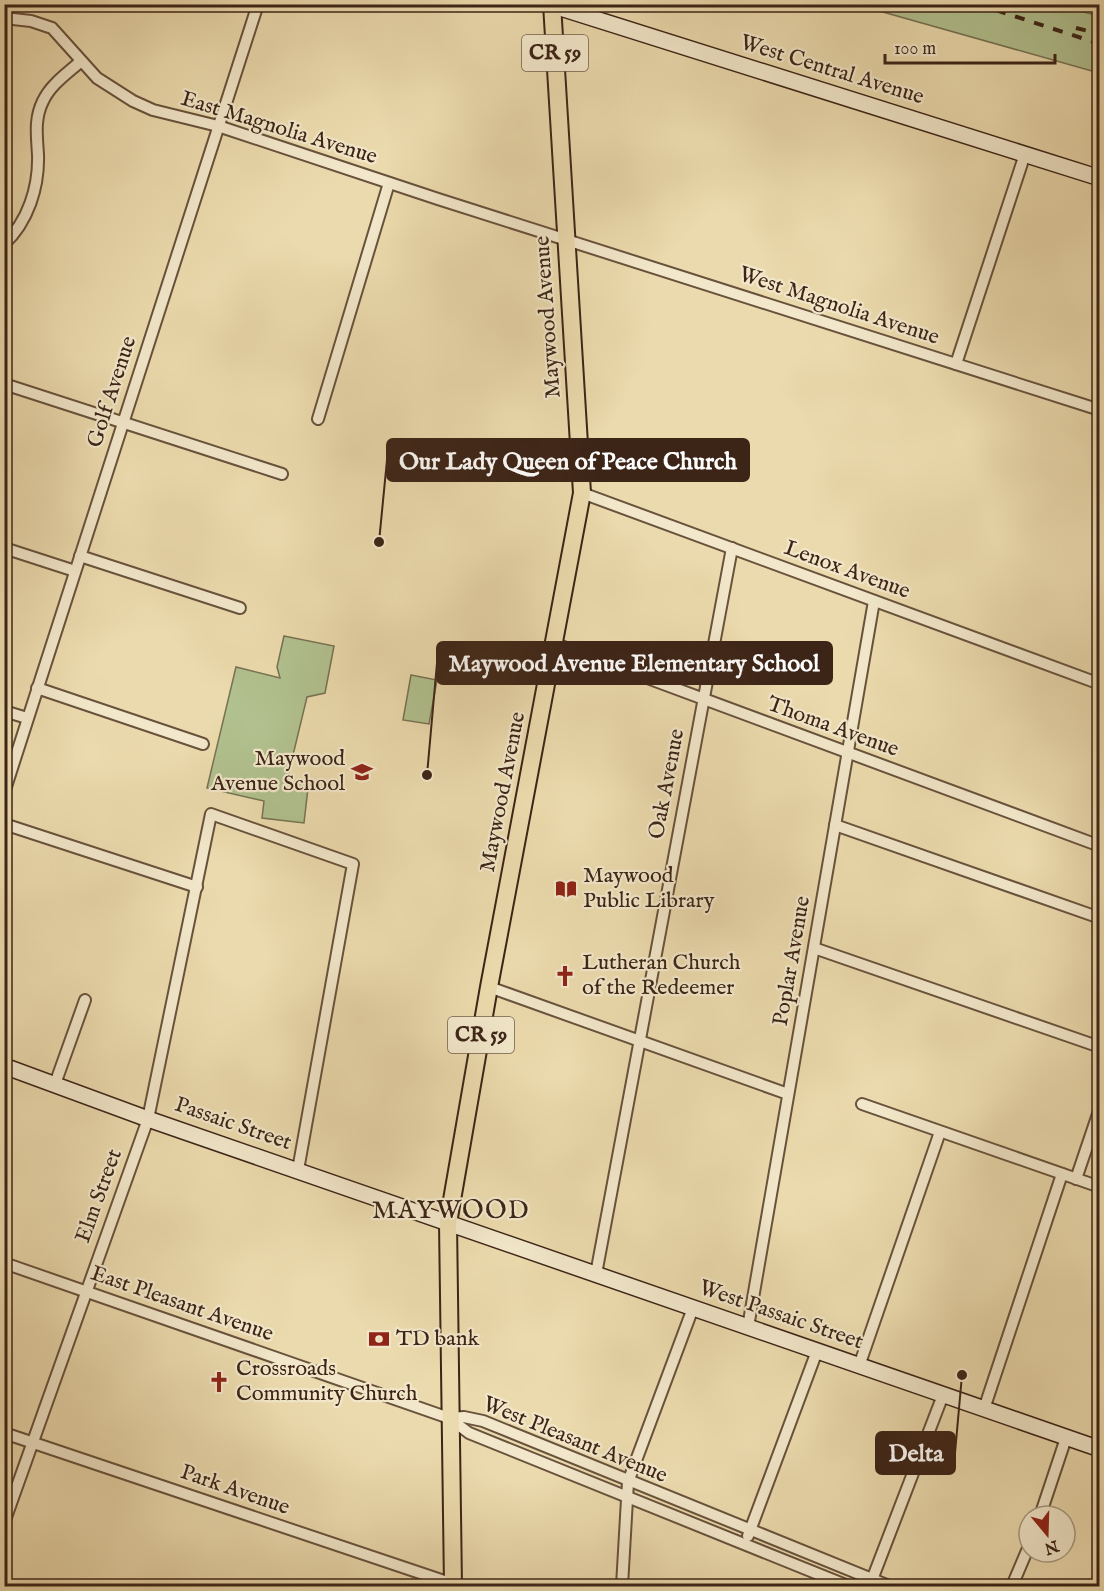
<svg xmlns="http://www.w3.org/2000/svg" width="1104" height="1591" font-family="'IM FELL English',serif">
  <style>
    .green { fill: #b1c18f; stroke: #767253; stroke-width: 1.5 }
    .lines { fill: none; stroke-linecap: round; stroke-linejoin: round }
    .street-casing { stroke: #68523c; stroke-width: 14 }
    .secondary-casing { stroke: #3c2417; stroke-width: 18 }
    .primary-casing { stroke: #3c2417; stroke-width: 20 }
    .street { stroke: #f2e7ca; stroke-width: 10 }
    .secondary { stroke: #f2e7ca; stroke-width: 15 }
    .primary { stroke: #ebdaad; stroke-width: 16 }
    .rail { stroke: #3c2417; stroke-width: 4; stroke-dasharray: 10 10; stroke-linecap: butt }
    .labels { text-anchor: middle; dominant-baseline: central; stroke-width: 4.5; stroke-linejoin: round; paint-order: stroke }
    .shield { fill: #f2e7ca; stroke: #735e4d; stroke-width: 1.5 }
    .shield-label { font-size: 21px; font-weight: bold; fill: #3c2417 }
    .street-label { font-size: 22px; fill: #3c2417; stroke: #f2e7ca }
    .poi-label { font-size: 22px; fill: #3c2417; stroke: #f2e7ca; text-anchor: start }
    .quarter-label { font-size: 26px; letter-spacing: 1.5px; fill: #3c2417; stroke: #f2e7ca }
    .leader { fill: none; stroke: #3c2417; stroke-width: 2 }
    .callout-dot { fill: #3c2417; stroke: #f2e7ca; stroke-width: 2 }
    .callout { fill: #3c2417; stroke: #3c2417; stroke-width: 2 }
    .callout-label { font-size: 24px; text-anchor: middle; font-weight: bold; fill: #fff }
  </style>
  <rect width="100%" height="100%" fill="#ebdaad"/>
  <filter id="stains"><feTurbulence type="fractalNoise" baseFrequency=".00333" numOctaves="4"/><feColorMatrix values="0 0 0 0 .2 0 0 0 0 .09 0 0 0 0 .02 0 0 0 .5 -.17"/></filter>
  <radialGradient id="worn" r=".72"><stop offset=".6" stop-color="#630" stop-opacity="0"/><stop offset="1" stop-color="#630" stop-opacity=".3"/></radialGradient>
  <g class="green">
    <path d="M858 5H1057L1099 16V73Z"/>
    <path d="M284 636 334 646 325 693 307 697 287 780 301 781 308 788 304 823 262 818 264 801 207 788 236 667 280 678 277 667Z"/>
    <path d="M411 675 437 680 429 724 403 720Z"/>
  </g>
  <g class="lines">
    <defs>
      <g id="street">
        <path d="M4 18 31 21 52 28 97 78 133 101 153 110 218 126 438 199 1100 410"/>
        <path d="M4 244C28 222 39 187 38 155 37 136 34 119 43 101 51 84 68 73 81 61"/>
        <path d="M956 364 1025 154"/>
        <path d="M4 384 282 474"/>
        <path d="M318 419 389 183"/>
        <path d="M582 493 1100 684"/>
        <path d="M4 548 75 571"/>
        <path d="M80 556 240 608"/>
        <path d="M553 643 1100 846"/>
        <path d="M37 688 203 744"/>
        <path d="M4 711 27 718"/>
        <path d="M4 793 258 4"/>
        <path d="M4 824 197 887"/>
        <path d="M835 825 1100 918"/>
        <path d="M814 948 1100 1047"/>
        <path d="M489 987 788 1094"/>
        <path d="M55 1084 85 1000"/>
        <path d="M862 1104 1100 1187"/>
        <path d="M1076 1179 1100 1108"/>
        <path d="M4 1263 449 1418 464 1417 483 1421 889 1586"/>
        <path d="M596 1274 732 548"/>
        <path d="M748 1327 874 601"/>
        <path d="M859 1366 940 1132"/>
        <path d="M984 1409 1062 1174"/>
        <path d="M449 1418 469 1433 848 1586"/>
        <path d="M4 1433 453 1584"/>
        <path d="M1040 1516 1066 1438"/>
        <path d="M4 1523 148 1119 211 814 353 864 298 1170"/>
        <path d="M748 1536 817 1351"/>
        <path d="M870 1585 943 1395"/>
        <path d="M622 1586 628 1482 693 1308"/>
        <path d="M1012 1586 1029 1546"/>
      </g>
      <g id="secondary">
        <path d="M548 4 1100 178"/>
        <path d="M4 1066 148 1119 1100 1449"/>
      </g>
      <path id="primary" d="M453 1586 448 1223 489 987 582 493 552 4"/>
    </defs>
    <use href="#street" class="street-casing"/>
    <use href="#secondary" class="secondary-casing"/>
    <use href="#primary" class="primary-casing"/>
    <use href="#street" class="street"/>
    <use href="#secondary" class="secondary"/>
    <use href="#primary" class="primary"/>
    <g class="rail">
      <path d="M977 4 1100 44"/>
      <path d="M1076 28 1100 34"/>
    </g>
  </g>
  <defs>
    <symbol id="school-bare" viewBox="-9 -9 18 18"><path d="M0-5L7-2L0 1L-7-2ZM-4 1L0 2.5L4 1V4Q0 6-4 4Z" fill="#8f2418" stroke="#f2e7ca" stroke-width="2.5" paint-order="stroke"/></symbol>
    <symbol id="library-bare" viewBox="-9 -9 18 18"><path d="M-6-4Q-3-5.5-.7-3.5V5Q-3 3-6 4ZM6-4Q3-5.5 .7-3.5V5Q3 3 6 4Z" fill="#8f2418" stroke="#f2e7ca" stroke-width="2.5" paint-order="stroke"/></symbol>
    <symbol id="church-bare" viewBox="-9 -9 18 18"><path d="M-1.2-6h2.4v3.5h3.3v2.4h-3.3V6h-2.4V-.1h-3.3v-2.4h3.3Z" fill="#8f2418" stroke="#f2e7ca" stroke-width="2.5" paint-order="stroke"/></symbol>
    <symbol id="bank-bare" viewBox="-9 -9 18 18"><path d="M-6-4H6V4H-6ZM0-2.3a2.3 2.3 0 1 0 0 4.6a2.3 2.3 0 1 0 0-4.6Z" fill="#8f2418" stroke="#f2e7ca" stroke-width="2.5" paint-order="stroke"/></symbol>
  </defs>
  <g fill-rule="evenodd">
    <use href="#school-bare" x="347" y="757" width="30" height="30"/>
    <use href="#library-bare" x="551" y="874" width="30" height="30"/>
    <use href="#church-bare" x="550" y="961" width="30" height="30"/>
    <use href="#bank-bare" x="364" y="1324" width="30" height="30"/>
    <use href="#church-bare" x="204" y="1367" width="30" height="30"/>
  </g>
  <g class="labels">
    <g class="shield">
      <rect x="522" y="35" width="66" height="36" rx="4.5"/>
      <rect x="448" y="1017" width="66" height="36" rx="4.5"/>
    </g>
    <g class="shield-label">
      <text x="555" y="53">CR 59</text>
      <text x="481" y="1035">CR 59</text>
    </g>
    <g class="street-label">
      <text transform="translate(832 70) rotate(17)">West Central Avenue</text>
      <text transform="translate(279 128) rotate(17)">East Magnolia Avenue</text>
      <text transform="translate(839 306) rotate(18)">West Magnolia Avenue</text>
      <text transform="translate(548 317) rotate(-94)">Maywood Avenue</text>
      <text transform="translate(112 392) rotate(-72)">Golf Avenue</text>
      <text transform="translate(847 570) rotate(20)">Lenox Avenue</text>
      <text transform="translate(833 727) rotate(20)">Thoma Avenue</text>
      <text transform="translate(667 784) rotate(-79)">Oak Avenue</text>
      <text transform="translate(503 792) rotate(-79)">Maywood Avenue</text>
      <text transform="translate(792 961) rotate(-80)">Poplar Avenue</text>
      <text transform="translate(233 1124) rotate(19)">Passaic Street</text>
      <text transform="translate(99 1196) rotate(-70)">Elm Street</text>
      <text transform="translate(182 1304) rotate(19)">East Pleasant Avenue</text>
      <text transform="translate(781 1315) rotate(19)">West Passaic Street</text>
      <text transform="translate(575 1440) rotate(22)">West Pleasant Avenue</text>
      <text transform="translate(235 1490) rotate(19)">Park Avenue</text>
    </g>
    <g class="poi-label">
      <text x="345" y="759" text-anchor="end">Maywood<tspan x="345" dy="25">Avenue School</tspan></text>
      <text x="583" y="876">Maywood<tspan x="583" dy="25">Public Library</tspan></text>
      <text x="582" y="963">Lutheran Church<tspan x="582" dy="25">of the Redeemer</tspan></text>
      <text x="396" y="1339">TD bank</text>
      <text x="236" y="1369">Crossroads<tspan x="236" dy="25">Community Church</tspan></text>
    </g>
    <g class="quarter-label">
      <text x="451" y="1210">MAYWOOD</text>
    </g>
  </g>
  <path class="leader" d="M379 542L387 460M427 775L437 663M962 1375L955 1453"/>
  <g class="callout-dot">
    <circle cx="379" cy="542" r="6"/>
    <circle cx="427" cy="775" r="6"/>
    <circle cx="962" cy="1375" r="6"/>
  </g>
  <g class="callout">
    <rect x="387" y="439" width="362" height="42" rx="6"/>
    <rect x="437" y="642" width="395" height="42" rx="6"/>
    <rect x="876" y="1432" width="79" height="42" rx="6"/>
  </g>
  <g class="callout-label">
    <text x="568" y="469">Our Lady Queen of Peace Church</text>
    <text x="634" y="671">Maywood Avenue Elementary School</text>
    <text x="916" y="1461">Delta</text>
  </g>
  <rect width="1104" height="1591" fill="none" stroke="#ebdaad" stroke-width="24"/>
  <rect x="6" y="6" width="1092" height="1579" fill="none" stroke="#3c2417" stroke-width="3"/>
  <rect x="12" y="12" width="1080" height="1567" fill="none" stroke="#3c2417" stroke-width="1.5"/>
  <g transform="translate(1047 1534) rotate(161)"><circle r="28" fill="#f2e7ca" stroke="#a99982" stroke-width="1.5"/>
  <path d="M0-4.5L10 22L0 15L-10 22Z" fill="#8f2418"/>
  <text y="-9" font-size="16" font-weight="bold" text-anchor="middle" fill="#3c2417">N</text>
  </g>
  <path d="M885 54v9h170v-9" fill="none" stroke="#3c2417" stroke-width="3"/>
  <text x="894" y="54" font-size="18" fill="#3c2417" stroke="#f2e7ca" stroke-width="4.5" paint-order="stroke">100 m</text>
  <rect width="100%" height="100%" filter="url(#stains)"/>
  <rect width="100%" height="100%" fill="url(#worn)"/>
</svg>
